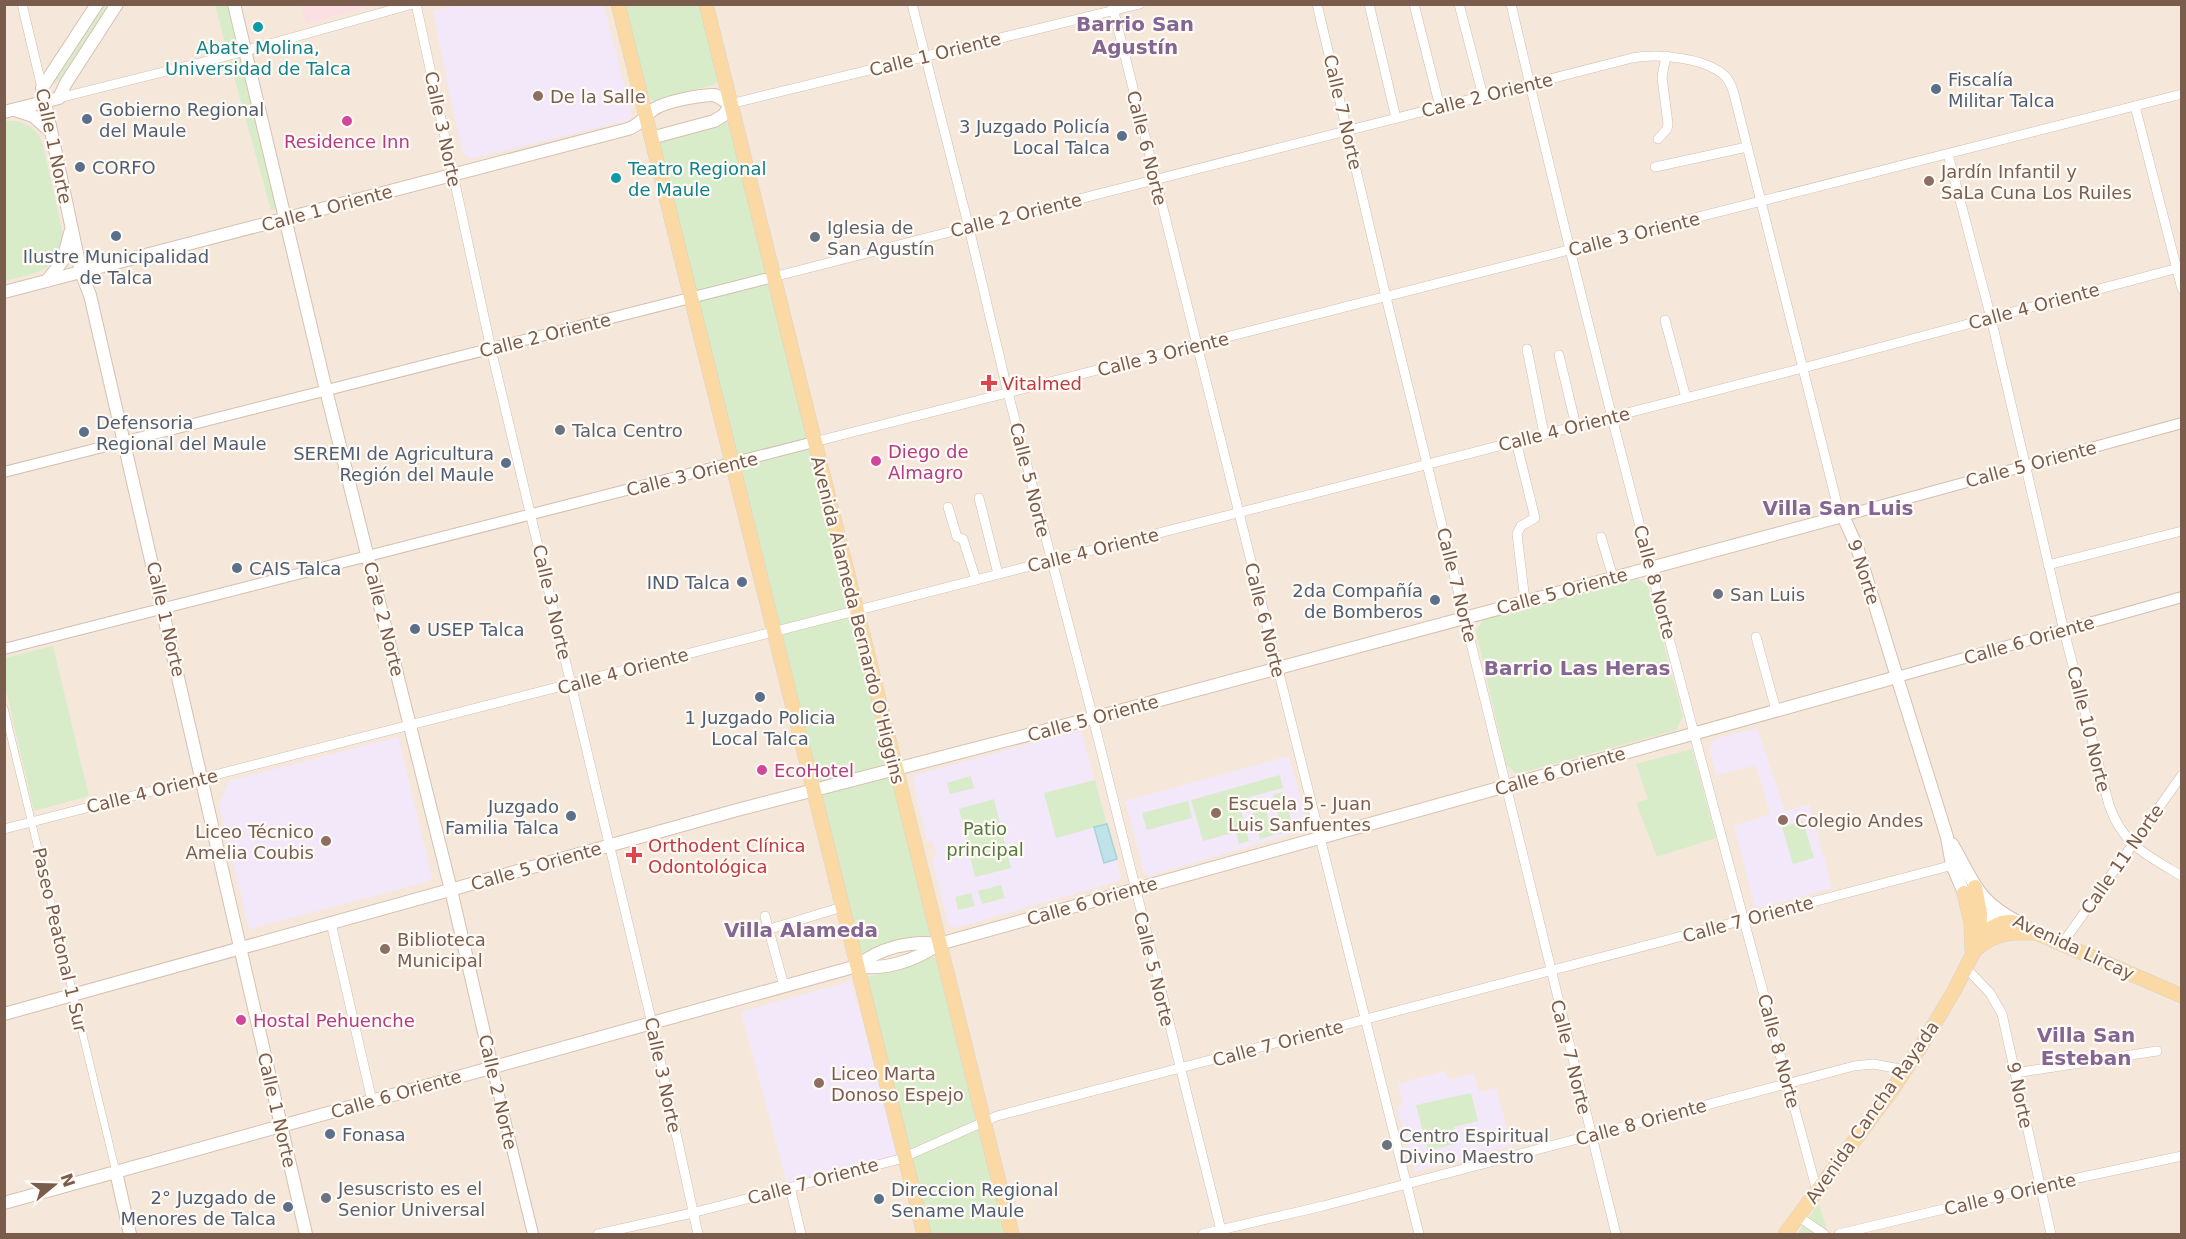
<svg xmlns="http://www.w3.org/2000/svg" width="2186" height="1239" font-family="'DejaVu Sans',sans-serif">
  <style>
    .residential { fill: #f5e8da }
    .education { fill: #f3e8fa }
    .medical { fill: #fbdfe3 }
    .green { fill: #d8ecc9 }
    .water { fill: #bfe3e8; stroke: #a5d3da; stroke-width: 1.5 }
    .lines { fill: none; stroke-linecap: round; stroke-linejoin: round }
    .pedestrian-casing { stroke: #d1beb0; stroke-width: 8 }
    .minor-casing { stroke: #d1beb0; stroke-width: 10 }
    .tertiary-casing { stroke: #d1beb0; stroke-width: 12 }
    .secondary-casing { stroke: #d6c0b0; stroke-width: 14 }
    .primary-casing { stroke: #dad1cd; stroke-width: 15 }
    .pedestrian { stroke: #fff; stroke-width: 7 }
    .minor { stroke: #fff; stroke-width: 9 }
    .tertiary { stroke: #fff; stroke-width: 10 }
    .secondary { stroke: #fff; stroke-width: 12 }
    .primary { stroke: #fbd9a5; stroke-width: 14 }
    .culture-dot { fill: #0f9aa8; stroke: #fffaf3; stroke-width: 2 }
    .service-dot { fill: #5c6f8a; stroke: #fffaf3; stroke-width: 2 }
    .education-dot { fill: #8d6e63; stroke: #fffaf3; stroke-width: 2 }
    .hotel-dot { fill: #d1479c; stroke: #fffaf3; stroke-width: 2 }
    .worship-dot { fill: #6b7280; stroke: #fffaf3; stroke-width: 2 }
    .health-dot { fill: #e0444e; stroke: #fffaf3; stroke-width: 2 }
    .labels { text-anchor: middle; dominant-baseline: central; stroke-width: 4.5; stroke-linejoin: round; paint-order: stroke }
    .culture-label { font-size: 18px; fill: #0d838f; stroke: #fffaf3 }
    .street-label { font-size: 18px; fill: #7a5c4d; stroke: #fffaf3 }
    .service-label { font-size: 18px; fill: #4e5e75; stroke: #fffaf3; text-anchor: start }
    .education-label { font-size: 18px; fill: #785e54; stroke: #fffaf3; text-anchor: start }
    .hotel-label { font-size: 18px; fill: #b23c85; stroke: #fffaf3; text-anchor: start }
    .worship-label { font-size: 18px; fill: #5b616d; stroke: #fffaf3; text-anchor: start }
    .health-label { font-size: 18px; fill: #be3a42; stroke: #fffaf3; text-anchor: start }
    .park-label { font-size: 18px; fill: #537a41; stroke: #fffaf3 }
    .neighbourhood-label { font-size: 20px; font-weight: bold; fill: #846695; stroke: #fffaf3 }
  </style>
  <rect width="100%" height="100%" fill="#fdf6ec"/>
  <rect class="residential" x="5" y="5" width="2176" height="1229"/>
  <g class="education">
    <path d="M456 5H604L632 115 630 120 469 159 463 153 445 76H446L433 11Z"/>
    <path d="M1757 728 1785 811 1809 804 1832 888 1755 909 1734 826 1770 814 1756 765 1716 775 1709 749 1715 739Z"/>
    <path d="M1081 730 1121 876 1119 881 955 928 948 924 932 859 937 856 933 842 927 841 913 781 915 775Z"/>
    <path d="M398 737 432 877 430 881 249 929 219 805 229 781Z"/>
    <path d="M1289 756 1308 825 1305 830 1149 876 1144 872 1125 801Z"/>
    <path d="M851 981 898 1155 787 1183 741 1012Z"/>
    <path d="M1445 1071 1448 1080 1474 1073 1479 1092 1496 1088 1512 1146 1415 1172 1397 1107 1403 1105 1398 1084Z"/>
  </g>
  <path class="medical" d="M368 4 369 6 306 24 301 5Z"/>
  <g class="green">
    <path d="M102 5H110L59 80 46 89Z"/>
    <path d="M215 5H230L240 43 226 47Z"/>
    <path d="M622 5H700L718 80 716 84 653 101 645 95Z"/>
    <path d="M243 55 279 209 271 210 229 59Z"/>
    <path d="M4 121C22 119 34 126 42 141L64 238C60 272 32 274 5 281Z"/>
    <path d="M726 122 730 125 931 933 929 937 910 938 865 953H861L658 148 662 140Z"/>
    <path d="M1638 579 1648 586 1683 716 1676 730 1517 774 1506 765 1476 631 1484 618Z"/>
    <path d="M53 646 89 796 34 811 5 686V658Z"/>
    <path d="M1692 749 1716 838 1657 857 1636 803 1648 799 1636 764Z"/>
    <path d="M1280 775 1283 788 1227 803 1228 807 1239 804 1249 841 1239 844 1236 832 1203 841 1191 800Z"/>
    <path d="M971 776 974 788 950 794 947 783Z"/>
    <path d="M1095 780 1107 824 1056 838 1044 793Z"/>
    <path d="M1283 792 1294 830 1260 839 1250 801 1262 797 1273 835 1283 832 1273 795Z"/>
    <path d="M994 799 1011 868 975 877 959 809Z"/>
    <path d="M1188 801 1192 818 1147 830 1142 813Z"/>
    <path d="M1803 821 1814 858 1793 864 1782 827Z"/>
    <path d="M1001 885 1005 898 982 904 978 891Z"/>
    <path d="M971 893 975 906 958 910 955 897Z"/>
    <path d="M933 957 938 960 1007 1234H929L867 977Z"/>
    <path d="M1471 1093 1478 1121 1454 1127 1458 1143 1428 1151 1416 1105Z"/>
    <path d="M1819 1203 1828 1234H1797Z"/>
  </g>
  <path class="water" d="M1107 824 1117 859 1104 863 1094 827Z"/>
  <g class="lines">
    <defs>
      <path id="pedestrian" d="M4 708 116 1172"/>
      <g id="minor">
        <path d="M22 4 42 88"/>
        <path d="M416 4 491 349 654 1032 698 1234"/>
        <path d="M912 4 969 228 1008 393 1093 718 1222 1234"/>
        <path d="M1112 4 1419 1234"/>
        <path d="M1317 4 1386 297 1616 1234"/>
        <path d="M1369 4 1396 118"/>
        <path d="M1414 4 1440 107"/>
        <path d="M1459 4 1483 96"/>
        <path d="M1511 4C1604 402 1710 797 1817 1191"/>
        <path d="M59 98 223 57 413 4"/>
        <path d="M730 104 1140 4"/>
        <path d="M2135 106 2182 289"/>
        <path d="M1658 139 1667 129 1668 124 1662 77 1666 56"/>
        <path d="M1948 154 1991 318 2064 631 2109 805C2123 845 2146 855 2182 876"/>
        <path d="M1655 167 1747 147"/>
        <path d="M773 277 1632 58C1658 53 1706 58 1725 76 1730 81 1732 87 1734 94L1837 504 1843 516"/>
        <path d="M1665 320 1686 398"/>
        <path d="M1527 349 1544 434"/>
        <path d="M1559 355 1576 426"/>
        <path d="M1516 441 1535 518 1521 526 1517 534 1525 601"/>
        <path d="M814 442 2182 94"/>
        <path d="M979 498 998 574"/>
        <path d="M948 507 957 537 963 539 976 580"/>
        <path d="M1601 537 1613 577"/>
        <path d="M2048 565 2182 531"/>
        <path d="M1756 637 1776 710"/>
        <path d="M4 829 1803 368 2182 267"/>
        <path d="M765 916 784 986"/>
        <path d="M331 923 372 1101"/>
        <path d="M770 929 842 907"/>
        <path d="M2062 944 2182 775"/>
        <path d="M1966 968 1990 993 2002 1014 2051 1234"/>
        <path d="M2015 1073 2157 1051"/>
        <path d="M790 1187 801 1234"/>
        <path d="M1799 1217 1824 1234"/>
        <path d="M598 1234 692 1213 900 1159 997 1116 1957 864"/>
        <path d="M1203 1234 1323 1206 1854 1066 1873 1064 1906 1070"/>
        <path d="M1839 1234 2040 1186 2182 1156"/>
      </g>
      <g id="tertiary">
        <path d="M4 472 773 277"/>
        <path d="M1843 516 2182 423"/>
        <path d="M4 649 814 442"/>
        <path d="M1897 677 2182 597"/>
        <path d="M492 1067 533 1234"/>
      </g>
      <g id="secondary">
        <path d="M97 4 42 88 81 272 90 295 306 1234"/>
        <path d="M234 4 326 390 451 890 492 1067"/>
        <path d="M15 110 33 116 50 131"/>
        <path d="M4 112 59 98 66 83 117 4"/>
        <path d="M47 281 63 260 70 233"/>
        <path d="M4 292 628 129C640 125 645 116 654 109 667 101 700 95 715 95L730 104 724 115 714 121 651 138"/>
        <path d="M1952 844C1975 883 1975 899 2018 922"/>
        <path d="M857 966C885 971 916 960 939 944L1897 677"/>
        <path d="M4 1014 737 810 1093 718 1843 516 1857 547 1897 677 1947 837 1952 865 1964 893 1974 908 2005 926"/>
        <path d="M116 1172 130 1234"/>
        <path d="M4 1203 857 966C880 948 910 940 939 944"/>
      </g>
      <g id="primary">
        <path d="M618 4 924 1234"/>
        <path d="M706 4 1012 1234"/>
        <path d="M1975 887 1980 913 1979 936"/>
        <path d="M1964 893 1971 922 1972 950"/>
        <path d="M1979 947C1995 933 2014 932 2034 933"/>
        <path d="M1785 1234 1892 1090 1923 1043 1954 991 1983 934C2005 915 2016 921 2039 934L2182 996"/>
      </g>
    </defs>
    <use href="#pedestrian" class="pedestrian-casing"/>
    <use href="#minor" class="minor-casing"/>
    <use href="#tertiary" class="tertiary-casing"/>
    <use href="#secondary" class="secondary-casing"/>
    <use href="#primary" class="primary-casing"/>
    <use href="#pedestrian" class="pedestrian"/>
    <use href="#minor" class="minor"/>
    <use href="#tertiary" class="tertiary"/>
    <use href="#secondary" class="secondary"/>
    <use href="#primary" class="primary"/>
  </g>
  <g class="culture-dot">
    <circle cx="258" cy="27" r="6"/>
    <circle cx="616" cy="178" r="6"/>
  </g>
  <g class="service-dot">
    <circle cx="1936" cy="89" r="6"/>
    <circle cx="87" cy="119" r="6"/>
    <circle cx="1122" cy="136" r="6"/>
    <circle cx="80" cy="167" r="6"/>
    <circle cx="116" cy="236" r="6"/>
    <circle cx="84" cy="432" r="6"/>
    <circle cx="506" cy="463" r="6"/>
    <circle cx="237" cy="568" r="6"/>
    <circle cx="742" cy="582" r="6"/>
    <circle cx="1435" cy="600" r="6"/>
    <circle cx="415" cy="629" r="6"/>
    <circle cx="760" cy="697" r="6"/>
    <circle cx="571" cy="816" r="6"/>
    <circle cx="330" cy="1134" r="6"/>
    <circle cx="879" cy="1199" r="6"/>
    <circle cx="288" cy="1207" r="6"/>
  </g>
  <g class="education-dot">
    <circle cx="538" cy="96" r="6"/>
    <circle cx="1929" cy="181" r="6"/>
    <circle cx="1216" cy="813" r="6"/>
    <circle cx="1783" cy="820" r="6"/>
    <circle cx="326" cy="841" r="6"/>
    <circle cx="385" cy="949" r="6"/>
    <circle cx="819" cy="1083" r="6"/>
  </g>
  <g class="hotel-dot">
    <circle cx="347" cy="121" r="6"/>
    <circle cx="876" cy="461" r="6"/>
    <circle cx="762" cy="770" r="6"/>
    <circle cx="241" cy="1020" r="6"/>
  </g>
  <g class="worship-dot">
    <circle cx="815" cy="237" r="6"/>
    <circle cx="560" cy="430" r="6"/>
    <circle cx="1718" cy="594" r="6"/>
    <circle cx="1387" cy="1145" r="6"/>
    <circle cx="326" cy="1198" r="6"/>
  </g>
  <g class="health-dot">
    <path d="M986 374h6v6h6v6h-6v6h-6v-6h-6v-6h6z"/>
    <path d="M631 846h6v6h6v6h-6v6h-6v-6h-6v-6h6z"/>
  </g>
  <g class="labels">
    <g class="culture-label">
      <text x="258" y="47">Abate Molina,<tspan x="258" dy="21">Universidad de Talca</tspan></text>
      <text x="628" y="168" text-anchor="start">Teatro Regional<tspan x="628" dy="21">de Maule</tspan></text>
    </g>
    <g class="street-label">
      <text transform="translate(935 54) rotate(-14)">Calle 1 Oriente</text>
      <text transform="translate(1487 95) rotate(-14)">Calle 2 Oriente</text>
      <text transform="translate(1343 112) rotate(77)">Calle 7 Norte</text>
      <text transform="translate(443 129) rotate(78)">Calle 3 Norte</text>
      <text transform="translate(54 146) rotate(78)">Calle 1 Norte</text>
      <text transform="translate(1147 148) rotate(76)">Calle 6 Norte</text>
      <text transform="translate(327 208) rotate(-15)">Calle 1 Oriente</text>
      <text transform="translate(1016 215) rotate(-14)">Calle 2 Oriente</text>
      <text transform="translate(1634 234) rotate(-14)">Calle 3 Oriente</text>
      <text transform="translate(2034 306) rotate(-15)">Calle 4 Oriente</text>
      <text transform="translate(545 335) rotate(-14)">Calle 2 Oriente</text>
      <text transform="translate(1163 354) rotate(-14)">Calle 3 Oriente</text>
      <text transform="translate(1564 429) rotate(-14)">Calle 4 Oriente</text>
      <text transform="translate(2031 464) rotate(-15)">Calle 5 Oriente</text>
      <text transform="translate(692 474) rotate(-14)">Calle 3 Oriente</text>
      <text transform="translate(1030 480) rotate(76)">Calle 5 Norte</text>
      <text transform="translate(1093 550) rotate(-14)">Calle 4 Oriente</text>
      <text transform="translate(1864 572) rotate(72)">9 Norte</text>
      <text transform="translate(1655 582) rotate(75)">Calle 8 Norte</text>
      <text transform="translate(1457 585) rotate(76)">Calle 7 Norte</text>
      <text transform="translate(1562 591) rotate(-15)">Calle 5 Oriente</text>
      <text transform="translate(552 602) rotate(77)">Calle 3 Norte</text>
      <text transform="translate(166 619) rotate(77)">Calle 1 Norte</text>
      <text transform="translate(384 619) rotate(76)">Calle 2 Norte</text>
      <text transform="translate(858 620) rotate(76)">Avenida Alameda Bernardo O'Higgins</text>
      <text transform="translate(1265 620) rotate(76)">Calle 6 Norte</text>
      <text transform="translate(2029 640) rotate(-16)">Calle 6 Oriente</text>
      <text transform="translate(623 671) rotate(-15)">Calle 4 Oriente</text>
      <text transform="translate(1093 718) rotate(-15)">Calle 5 Oriente</text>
      <text transform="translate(2089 729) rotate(76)">Calle 10 Norte</text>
      <text transform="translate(1560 771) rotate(-16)">Calle 6 Oriente</text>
      <text transform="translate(152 791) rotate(-14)">Calle 4 Oriente</text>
      <text transform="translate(2122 859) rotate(-55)">Calle 11 Norte</text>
      <text transform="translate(536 866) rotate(-16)">Calle 5 Oriente</text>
      <text transform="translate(1092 901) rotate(-16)">Calle 6 Oriente</text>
      <text transform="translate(1748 919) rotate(-15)">Calle 7 Oriente</text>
      <text transform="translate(60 940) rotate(77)">Paseo Peatonal 1 Sur</text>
      <text transform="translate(2074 947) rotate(25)">Avenida Lircay</text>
      <text transform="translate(1154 969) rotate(76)">Calle 5 Norte</text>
      <text transform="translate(1278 1043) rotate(-15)">Calle 7 Oriente</text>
      <text transform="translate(1779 1051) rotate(75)">Calle 8 Norte</text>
      <text transform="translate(1571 1057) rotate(76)">Calle 7 Norte</text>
      <text transform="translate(663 1075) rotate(78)">Calle 3 Norte</text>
      <text transform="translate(498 1092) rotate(77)">Calle 2 Norte</text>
      <text transform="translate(396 1094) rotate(-16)">Calle 6 Oriente</text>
      <text transform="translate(2020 1095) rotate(78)">9 Norte</text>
      <text transform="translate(277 1110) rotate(77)">Calle 1 Norte</text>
      <text transform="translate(1872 1112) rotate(-55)">Avenida Cancha Rayada</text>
      <text transform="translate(1641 1122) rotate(-15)">Calle 8 Oriente</text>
      <text transform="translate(813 1181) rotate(-15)">Calle 7 Oriente</text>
      <text transform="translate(2010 1194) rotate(-13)">Calle 9 Oriente</text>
    </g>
    <g class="service-label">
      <text x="1948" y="79">Fiscalía<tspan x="1948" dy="21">Militar Talca</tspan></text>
      <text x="99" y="109">Gobierno Regional<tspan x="99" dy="21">del Maule</tspan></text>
      <text x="1110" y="126" text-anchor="end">3 Juzgado Policía<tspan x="1110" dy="21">Local Talca</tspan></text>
      <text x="92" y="167">CORFO</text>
      <text x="116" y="256" text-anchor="middle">Ilustre Municipalidad<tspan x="116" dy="21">de Talca</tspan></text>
      <text x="96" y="422">Defensoria<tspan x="96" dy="21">Regional del Maule</tspan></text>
      <text x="494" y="453" text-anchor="end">SEREMI de Agricultura<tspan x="494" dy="21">Región del Maule</tspan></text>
      <text x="249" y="568">CAIS Talca</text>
      <text x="730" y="582" text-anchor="end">IND Talca</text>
      <text x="1423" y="590" text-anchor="end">2da Compañía<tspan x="1423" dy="21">de Bomberos</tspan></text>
      <text x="427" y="629">USEP Talca</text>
      <text x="760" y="717" text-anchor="middle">1 Juzgado Policia<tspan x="760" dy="21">Local Talca</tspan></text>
      <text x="559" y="806" text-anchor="end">Juzgado<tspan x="559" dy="21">Familia Talca</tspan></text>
      <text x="342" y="1134">Fonasa</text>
      <text x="891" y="1189">Direccion Regional<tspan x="891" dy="21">Sename Maule</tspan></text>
      <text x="276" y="1197" text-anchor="end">2° Juzgado de<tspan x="276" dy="21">Menores de Talca</tspan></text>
    </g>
    <g class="education-label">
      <text x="550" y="96">De la Salle</text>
      <text x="1941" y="171">Jardín Infantil y<tspan x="1941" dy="21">SaLa Cuna Los Ruiles</tspan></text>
      <text x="1228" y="803">Escuela 5 - Juan<tspan x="1228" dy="21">Luis Sanfuentes</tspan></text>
      <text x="1795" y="820">Colegio Andes</text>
      <text x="314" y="831" text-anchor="end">Liceo Técnico<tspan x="314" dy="21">Amelia Coubis</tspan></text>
      <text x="397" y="939">Biblioteca<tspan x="397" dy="21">Municipal</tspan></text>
      <text x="831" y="1073">Liceo Marta<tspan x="831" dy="21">Donoso Espejo</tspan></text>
    </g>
    <g class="hotel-label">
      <text x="347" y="141" text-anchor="middle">Residence Inn</text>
      <text x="888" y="451">Diego de<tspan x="888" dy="21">Almagro</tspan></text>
      <text x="774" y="770">EcoHotel</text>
      <text x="253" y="1020">Hostal Pehuenche</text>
    </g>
    <g class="worship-label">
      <text x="827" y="227">Iglesia de<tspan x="827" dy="21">San Agustín</tspan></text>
      <text x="572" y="430">Talca Centro</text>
      <text x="1730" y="594">San Luis</text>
      <text x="1399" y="1135">Centro Espiritual<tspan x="1399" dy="21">Divino Maestro</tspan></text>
      <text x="338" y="1188">Jesuscristo es el<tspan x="338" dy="21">Senior Universal</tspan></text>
    </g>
    <g class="health-label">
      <text x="1002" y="383">Vitalmed</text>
      <text x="648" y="845">Orthodent Clínica<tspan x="648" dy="21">Odontológica</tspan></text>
    </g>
    <g class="park-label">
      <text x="985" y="828">Patio<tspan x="985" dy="21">principal</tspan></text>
    </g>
    <g class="neighbourhood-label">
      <text x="1135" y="24">Barrio San<tspan x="1135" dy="23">Agustín</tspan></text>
      <text x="1838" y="508">Villa San Luis</text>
      <text x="1577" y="668">Barrio Las Heras</text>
      <text x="801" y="930">Villa Alameda</text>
      <text x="2086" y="1035">Villa San<tspan x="2086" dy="23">Esteban</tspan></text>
    </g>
  </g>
  <rect width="2186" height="1239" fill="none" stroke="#7a5c4d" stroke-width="12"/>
  <g transform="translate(54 1185) rotate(71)" stroke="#fffaf3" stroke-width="4.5" paint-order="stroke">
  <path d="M0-4.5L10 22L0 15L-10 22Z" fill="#7a5c4d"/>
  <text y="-9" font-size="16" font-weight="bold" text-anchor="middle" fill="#7a5c4d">N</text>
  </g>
</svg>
